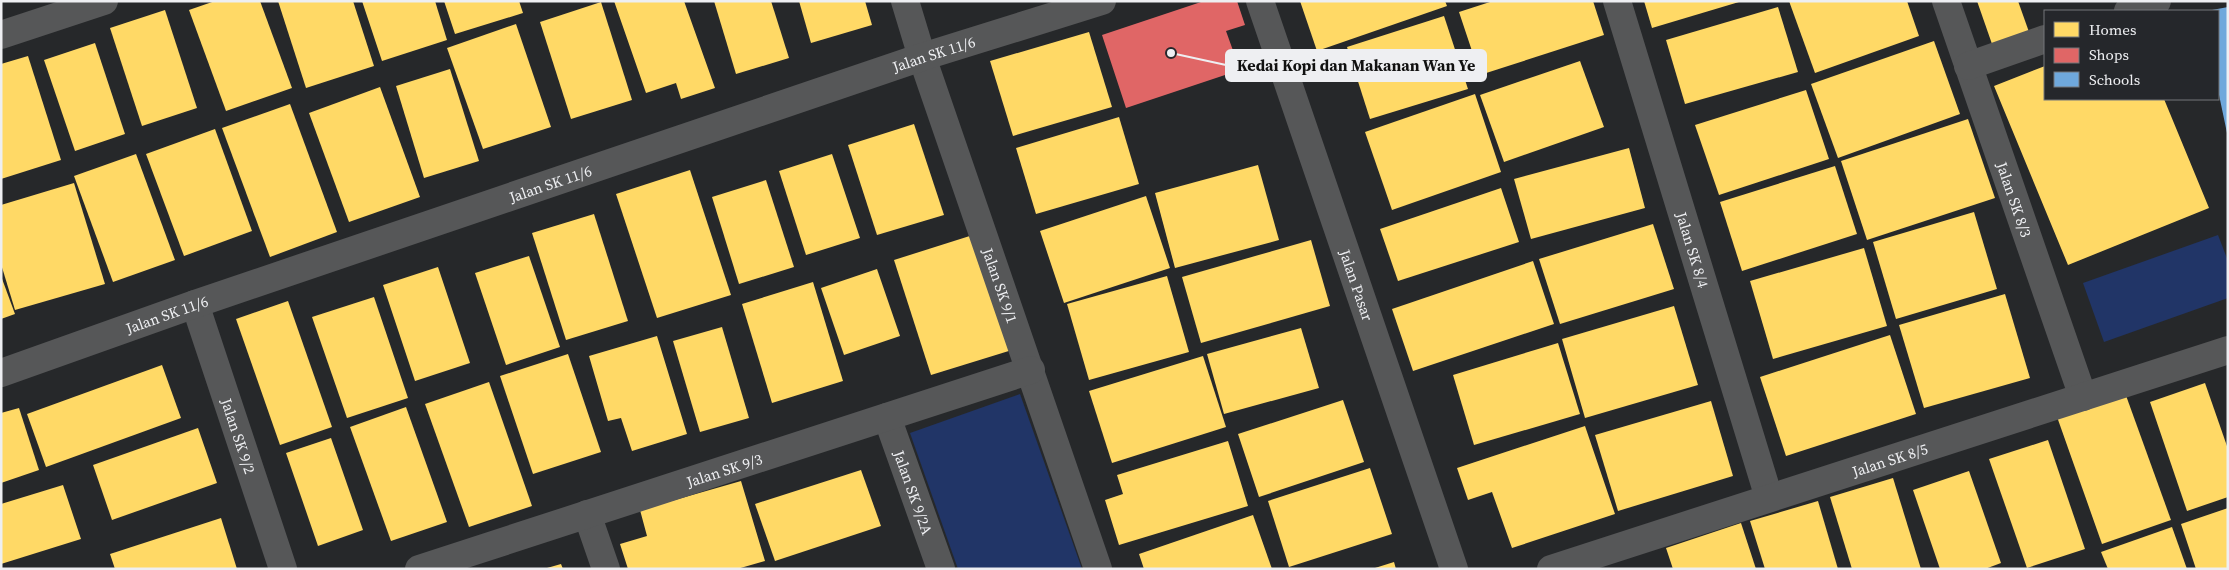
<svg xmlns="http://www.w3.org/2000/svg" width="2229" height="570" font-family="'Source Serif 4',serif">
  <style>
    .green { fill: #213567 }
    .homes { fill: #ffd966 }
    .shops { fill: #e06666 }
    .schools { fill: #6fa8dc }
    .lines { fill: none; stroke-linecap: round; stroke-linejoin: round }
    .minor { stroke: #565758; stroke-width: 28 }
    .tertiary { stroke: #565758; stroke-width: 28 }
    .labels { text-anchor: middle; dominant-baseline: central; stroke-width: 5; stroke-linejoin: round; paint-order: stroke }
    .street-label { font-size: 15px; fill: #eeeff2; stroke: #25272b }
    .leader { fill: none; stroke: #eeeff2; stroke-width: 2 }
    .callout-dot { fill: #eeeff2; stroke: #25272b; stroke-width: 2 }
    .callout { fill: #eeeff2; stroke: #eeeff2; stroke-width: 2 }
    .callout-label { font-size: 16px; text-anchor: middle; font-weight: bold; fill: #111 }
  </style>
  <rect width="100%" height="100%" fill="#26282a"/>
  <g class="green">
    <path d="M2218 235 2228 261V298L2104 342 2083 283Z"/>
    <path d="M1020 394 1082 569H958L910 433Z"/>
  </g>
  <g class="homes">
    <path d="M215 1H260L292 88 226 111 189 10Z"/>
    <path d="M278 1H353L374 66 306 88Z"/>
    <path d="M362 1H435L447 40 382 61Z"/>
    <path d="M444 1H519L523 13 455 34Z"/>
    <path d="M614 1H684L715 88 681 99 676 83 646 93Z"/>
    <path d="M714 1H771L789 58 736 74Z"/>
    <path d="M799 1H865L872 25 811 43Z"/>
    <path d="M1300 1H1445L1447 6 1317 51Z"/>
    <path d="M1493 1H1593L1604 35 1480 75 1459 12Z"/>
    <path d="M1644 1H1739V2L1652 28Z"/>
    <path d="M1789 1H1907L1919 36 1815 73Z"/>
    <path d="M1977 1H2018L2029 32 1992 44Z"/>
    <path d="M601 2 632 100 571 119 540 22Z"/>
    <path d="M1778 7 1798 72 1685 104 1666 40Z"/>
    <path d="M165 10 197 108 142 126 110 28Z"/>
    <path d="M1444 16 1468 89 1370 119 1347 47Z"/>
    <path d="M516 24 551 127 483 149 447 48Z"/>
    <path d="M1089 32 1112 107 1013 136 990 61Z"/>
    <path d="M1934 41 1960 114 1838 158 1811 84Z"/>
    <path d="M95 43 125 134 75 151 44 60Z"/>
    <path d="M28 56 61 160 1 179V64Z"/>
    <path d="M1580 61 1604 127 1504 162 1480 95Z"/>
    <path d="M2045 66V99H2164L2209 208 2068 265 1994 86Z"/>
    <path d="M450 69 479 161 424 178 396 86Z"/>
    <path d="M380 87 420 197 349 222 309 113Z"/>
    <path d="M1806 90 1829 159 1719 195 1695 125Z"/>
    <path d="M1475 94 1501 172 1392 210 1365 132Z"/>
    <path d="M290 104 337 232 270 257 222 128Z"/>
    <path d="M1119 117 1139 184 1036 214 1016 148Z"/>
    <path d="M1968 119 1995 198 1867 240 1841 161Z"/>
    <path d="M914 124 944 215 877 235 848 145Z"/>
    <path d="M215 129 252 231 184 256 146 154Z"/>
    <path d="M1629 148 1645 208 1531 239 1514 179Z"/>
    <path d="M136 154 175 260 113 282 74 176Z"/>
    <path d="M832 154 860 238 806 255 779 171Z"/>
    <path d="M1258 165 1279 240 1175 268 1155 193Z"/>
    <path d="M1835 166 1857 234 1742 271 1720 202Z"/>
    <path d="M690 170 731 295 657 318 616 194Z"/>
    <path d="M766 180 794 267 739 284 712 197Z"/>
    <path d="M74 183 105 284 15 310 1 264V205Z"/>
    <path d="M1501 188 1519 242 1398 281 1380 229Z"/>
    <path d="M1146 196 1170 268 1064 303 1040 231Z"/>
    <path d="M1974 212 1997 289 1896 319 1873 242Z"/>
    <path d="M594 214 628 321 566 340 532 233Z"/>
    <path d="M1653 224 1674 289 1560 324 1539 259Z"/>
    <path d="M976 234 1012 350 931 375 894 260Z"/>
    <path d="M1311 240 1330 306 1201 343 1182 277Z"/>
    <path d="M1864 248 1887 326 1773 359 1750 281Z"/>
    <path d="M529 256 560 347 506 365 475 273Z"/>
    <path d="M1533 261 1554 324 1413 371 1392 309Z"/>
    <path d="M438 267 470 363 415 381 383 285Z"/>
    <path d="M877 269 900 336 844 355 821 288Z"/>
    <path d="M1 276 15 314 1 319Z"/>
    <path d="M1167 276 1189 352 1089 380 1067 304Z"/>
    <path d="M813 282 843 381 772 403 742 304Z"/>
    <path d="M2005 294 2030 378 1924 408 1899 325Z"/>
    <path d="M374 297 408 398 347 418 312 317Z"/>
    <path d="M288 301 332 427 280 445 236 319Z"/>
    <path d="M1674 306 1698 385 1585 418 1562 339Z"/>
    <path d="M722 327 749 418 700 432 673 341Z"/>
    <path d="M1301 328 1319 388 1224 414 1207 354Z"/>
    <path d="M1890 335 1916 414 1786 456 1760 377Z"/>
    <path d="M657 336 687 434 632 451 621 418 608 421 589 356Z"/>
    <path d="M1558 343 1580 414 1474 445 1453 375Z"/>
    <path d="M568 354 601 452 533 474 500 376Z"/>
    <path d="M1203 356 1226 427 1112 463 1089 391Z"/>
    <path d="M162 365 181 418 46 467 27 414Z"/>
    <path d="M489 382 532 506 469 527 425 404Z"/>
    <path d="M2205 383 2228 449V497L2187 511 2150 402Z"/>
    <path d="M2124 390 2171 520 2102 544 2056 414Z"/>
    <path d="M1343 400 1364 462 1259 497 1238 434Z"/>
    <path d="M1711 401 1733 476 1618 511 1595 435Z"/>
    <path d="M406 407 447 522 391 541 350 427Z"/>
    <path d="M19 408 39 470 1 483V413Z"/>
    <path d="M1585 426 1615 514 1512 548 1492 492 1468 500 1457 468Z"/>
    <path d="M198 428 217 483 112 520 93 465Z"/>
    <path d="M331 438 363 530 318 546 286 453Z"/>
    <path d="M2048 440 2085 549 2027 568 1989 459Z"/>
    <path d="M1228 441 1248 506 1119 545 1105 500 1123 494 1117 475Z"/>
    <path d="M1370 468 1392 534 1289 567 1268 501Z"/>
    <path d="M861 470 881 526 775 561 755 504Z"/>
    <path d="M1969 471 2001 563 1985 569H1940L1913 490Z"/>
    <path d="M1893 478 1921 569H1852L1830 497Z"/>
    <path d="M741 481 765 561 737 569H628L620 544 647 536 640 510Z"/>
    <path d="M63 485 81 539 1 564V504Z"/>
    <path d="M1818 501 1838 569H1765L1750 521Z"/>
    <path d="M2228 508V569H2196L2181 524Z"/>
    <path d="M1253 515 1272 569H1144L1139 554Z"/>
    <path d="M221 518 237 569H115L110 554Z"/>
    <path d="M1741 523 1756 569H1673L1666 548Z"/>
    <path d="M2172 527 2187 569H2108L2101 552Z"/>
    <path d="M1394 562 1396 569H1375V568Z"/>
    <path d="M561 564 563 569H547V568Z"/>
  </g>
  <path class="shops" d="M1204 1H1237L1245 25 1226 31 1240 70 1126 108 1102 35Z"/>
  <path class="schools" d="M2228 7V133H2227L2218 90V11L2212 10Z"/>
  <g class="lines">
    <g class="minor">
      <path id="s1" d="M905 1 922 57 1098 569"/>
      <path id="s2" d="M1617 1 1769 498"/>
      <path id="s3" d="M1946 1 2083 397"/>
      <path d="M2128 11 2157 1"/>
      <path d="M1 35 104 1"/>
      <path d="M1968 66 2045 39"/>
      <path id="s4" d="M195 304 283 569"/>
      <path id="s5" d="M1 373 195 304 922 57 1102 1"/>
      <path id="s6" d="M887 417 941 569"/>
      <path d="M587 514 606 569"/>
      <path id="s7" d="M419 569 1031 370"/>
      <path id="s8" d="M1551 569 2228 350"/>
    </g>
    <path class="tertiary" id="s9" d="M1260 1 1454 569"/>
  </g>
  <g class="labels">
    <g class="street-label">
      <text stroke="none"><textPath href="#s5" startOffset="986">Jalan SK 11/6</textPath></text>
      <text stroke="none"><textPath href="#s5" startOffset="581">Jalan SK 11/6</textPath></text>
      <text stroke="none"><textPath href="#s3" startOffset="210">Jalan SK 8/3</textPath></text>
      <text stroke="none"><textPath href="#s2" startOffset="260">Jalan SK 8/4</textPath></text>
      <text stroke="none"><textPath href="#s1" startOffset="300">Jalan SK 9/1</textPath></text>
      <text stroke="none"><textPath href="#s9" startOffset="300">Jalan Pasar</textPath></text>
      <text stroke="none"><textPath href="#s5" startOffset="176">Jalan SK 11/6</textPath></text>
      <text stroke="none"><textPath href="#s4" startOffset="139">Jalan SK 9/2</textPath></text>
      <text stroke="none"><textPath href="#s8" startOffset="356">Jalan SK 8/5</textPath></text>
      <text stroke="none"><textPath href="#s7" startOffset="321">Jalan SK 9/3</textPath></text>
      <text stroke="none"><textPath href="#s6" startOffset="80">Jalan SK 9/2A</textPath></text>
    </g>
  </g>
  <path class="leader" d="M1171 53L1226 65"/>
  <circle class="callout-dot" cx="1171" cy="53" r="5"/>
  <rect class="callout" x="1226" y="50" width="260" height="31" rx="5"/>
  <g class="callout-label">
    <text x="1356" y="71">Kedai Kopi dan Makanan Wan Ye</text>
  </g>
  <rect width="2229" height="570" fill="none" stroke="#eeeff2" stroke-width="5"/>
  <rect x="2044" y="10" width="175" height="90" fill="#25272b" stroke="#75777b"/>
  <rect x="2054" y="22" width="25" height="15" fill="#ffd966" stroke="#75777b"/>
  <text x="2089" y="35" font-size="15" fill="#eeeff2">Homes</text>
  <rect x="2054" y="48" width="25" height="15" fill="#e06666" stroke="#75777b"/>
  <text x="2089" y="60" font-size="15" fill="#eeeff2">Shops</text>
  <rect x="2054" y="72" width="25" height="15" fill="#6fa8dc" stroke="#75777b"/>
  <text x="2089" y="85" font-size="15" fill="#eeeff2">Schools</text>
</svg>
